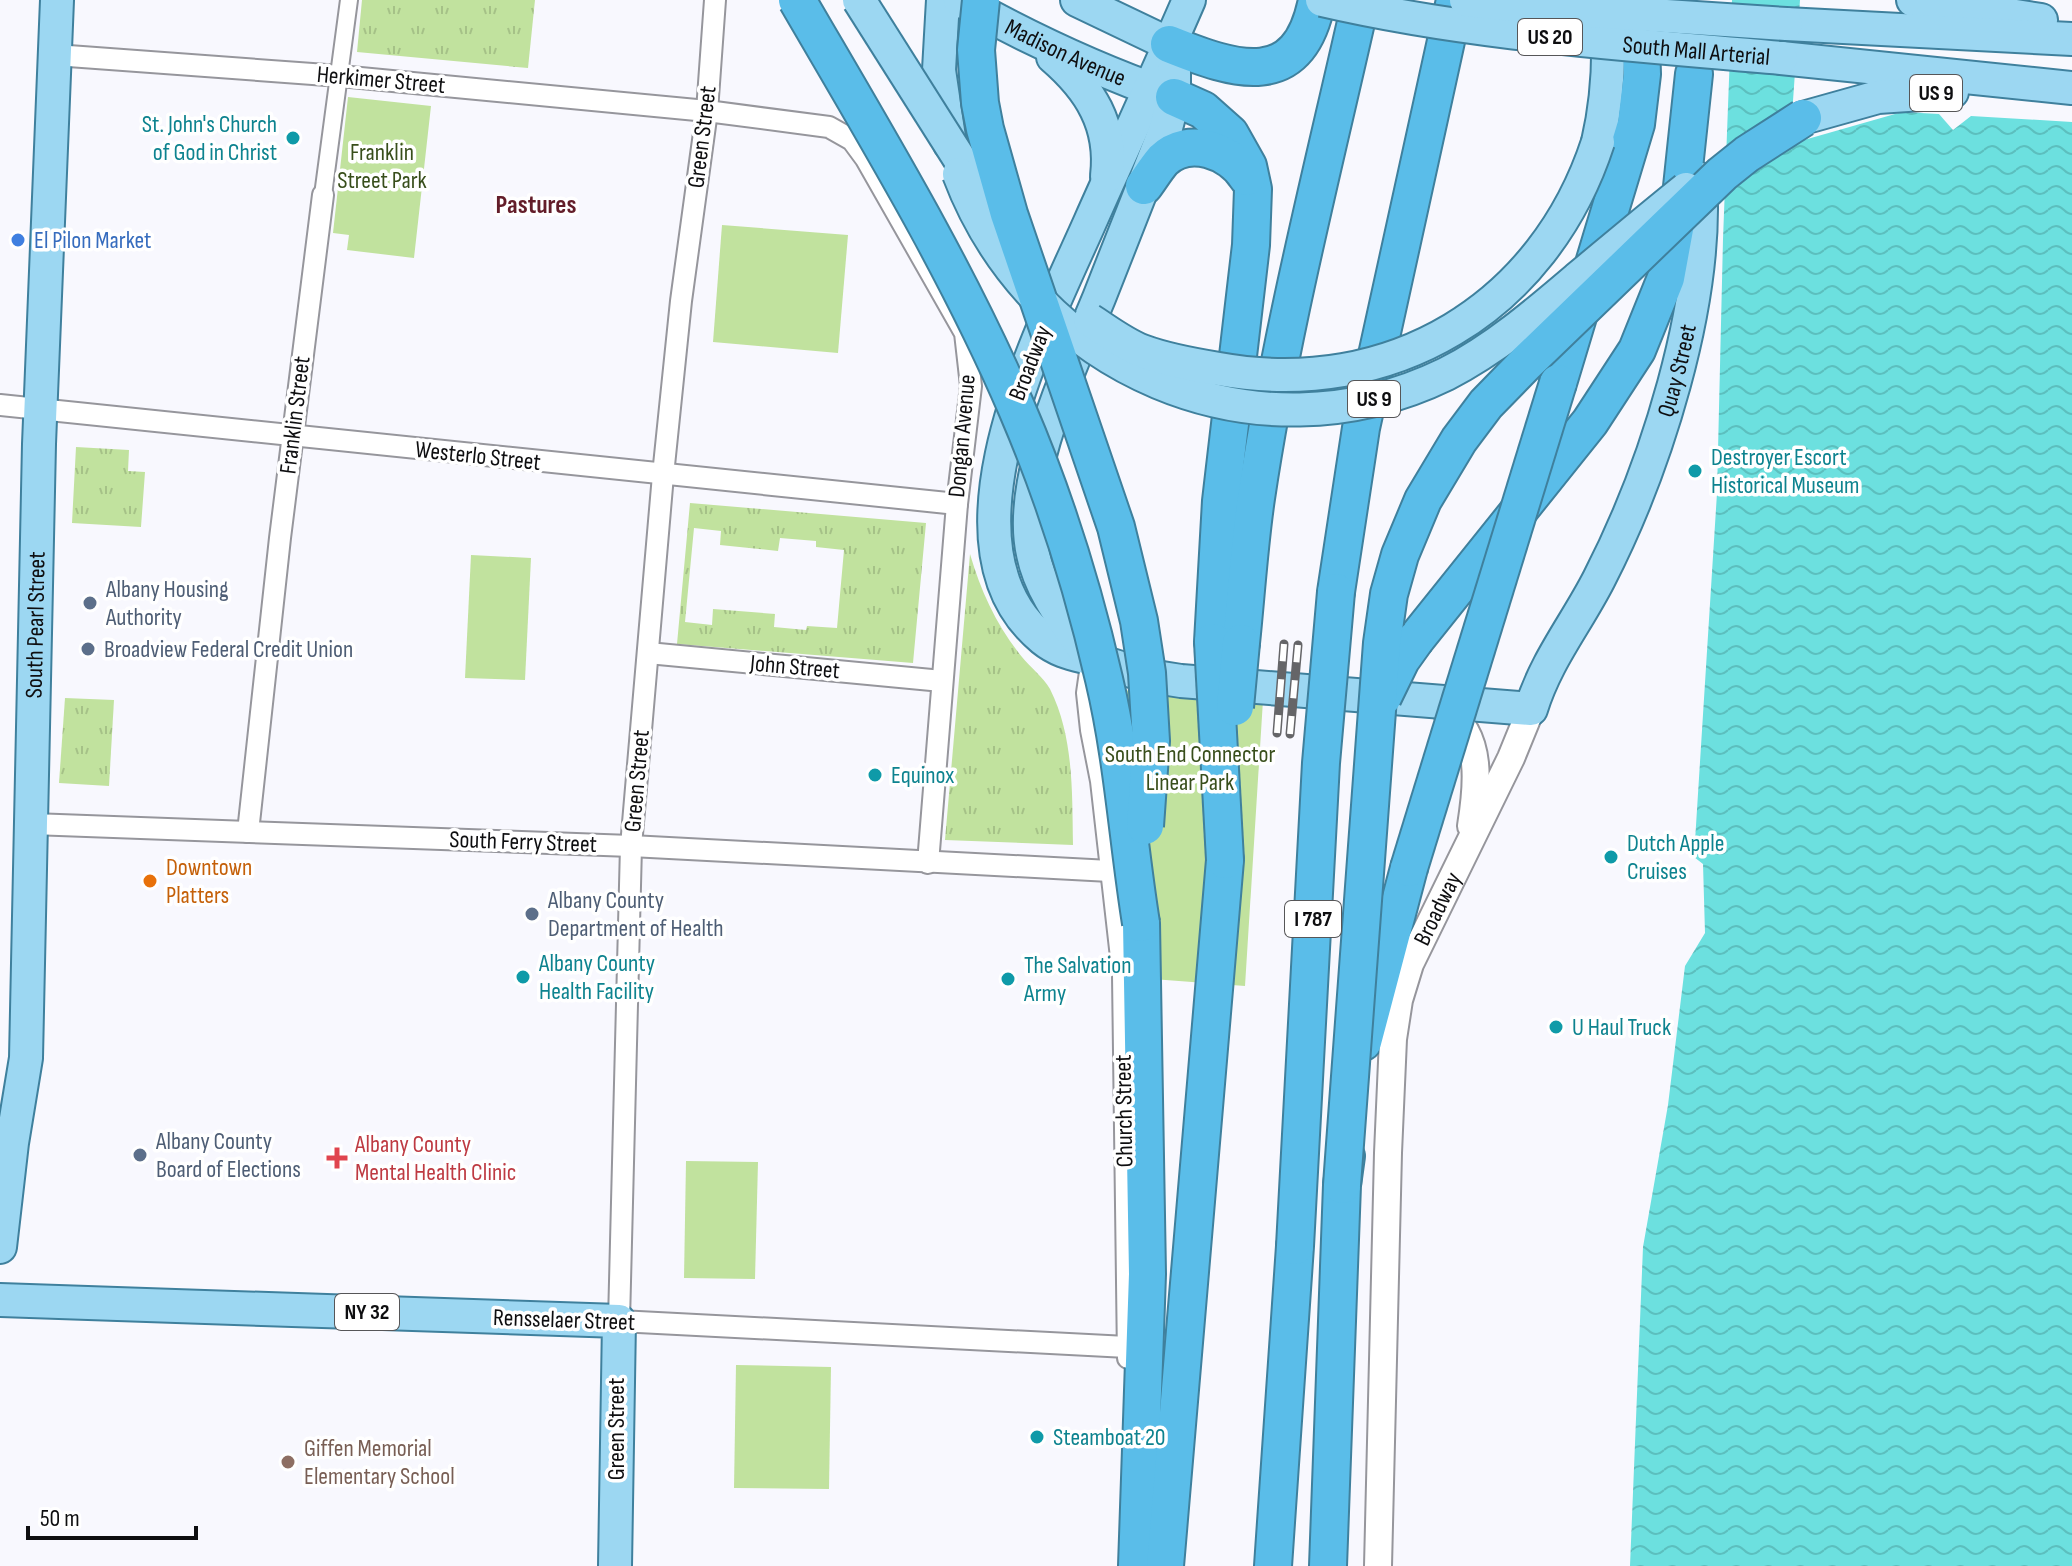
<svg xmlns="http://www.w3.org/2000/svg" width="2072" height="1566" font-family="'Sofia Sans Condensed',sans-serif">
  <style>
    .grass { fill: url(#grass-tufts); fill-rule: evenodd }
    .green { fill: #c1e29e }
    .water { fill: url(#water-waves) }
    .pier { fill: #f8f8fe }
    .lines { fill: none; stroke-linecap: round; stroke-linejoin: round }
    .pedestrian-casing { stroke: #96969c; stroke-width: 20 }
    .minor-casing { stroke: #96969c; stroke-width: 24 }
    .tertiary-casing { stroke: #96969c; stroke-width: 30 }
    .primary-casing { stroke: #3f809d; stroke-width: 36 }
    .motorway-casing { stroke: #3f809d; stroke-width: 40 }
    .pedestrian { stroke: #fff; stroke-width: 16 }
    .minor { stroke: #fff; stroke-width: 20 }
    .tertiary { stroke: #fff; stroke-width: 26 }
    .primary { stroke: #9cd7f2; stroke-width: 32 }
    .motorway { stroke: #5abde9; stroke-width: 36 }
    .rail-casing { stroke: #656568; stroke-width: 9 }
    .rail { stroke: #fff; stroke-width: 6; stroke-dasharray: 18; stroke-linecap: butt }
    .primary-bridge-casing { stroke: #3f809d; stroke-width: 36; stroke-linecap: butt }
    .motorway-bridge-casing { stroke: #3f809d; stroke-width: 40; stroke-linecap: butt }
    .primary-bridge { stroke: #9cd7f2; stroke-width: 32 }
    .motorway-bridge { stroke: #5abde9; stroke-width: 36 }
    .culture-dot { fill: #0f9aa8; stroke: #fff; stroke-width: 3 }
    .shop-dot { fill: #3f7fe0; stroke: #fff; stroke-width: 3 }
    .service-dot { fill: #5c6f8a; stroke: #fff; stroke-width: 3 }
    .food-dot { fill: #e8710a; stroke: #fff; stroke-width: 3 }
    .health-dot { fill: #e0444e; stroke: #fff; stroke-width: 3 }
    .education-dot { fill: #8d6e63; stroke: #fff; stroke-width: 3 }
    .labels { text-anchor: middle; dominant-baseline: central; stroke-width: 7; stroke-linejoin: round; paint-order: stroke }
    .shield { fill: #fff; stroke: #565658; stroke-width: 2 }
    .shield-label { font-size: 22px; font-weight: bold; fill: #0e0e10 }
    .street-label { font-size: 24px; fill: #0e0e10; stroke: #fff }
    .culture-label { font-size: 24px; fill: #0d838f; stroke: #fff; text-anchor: start }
    .park-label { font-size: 24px; fill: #384e1b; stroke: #fff }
    .shop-label { font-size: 24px; fill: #366cbe; stroke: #fff; text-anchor: start }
    .service-label { font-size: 24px; fill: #4e5e75; stroke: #fff; text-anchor: start }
    .food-label { font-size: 24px; fill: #c56008; stroke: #fff; text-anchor: start }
    .health-label { font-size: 24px; fill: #be3a42; stroke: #fff; text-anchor: start }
    .education-label { font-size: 24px; fill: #785e54; stroke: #fff; text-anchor: start }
    .neighbourhood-label { font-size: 26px; font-weight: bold; fill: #631d29; stroke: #fff }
  </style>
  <defs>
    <pattern id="grass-tufts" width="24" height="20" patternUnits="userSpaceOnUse" patternTransform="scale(2)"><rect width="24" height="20" fill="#c1e29e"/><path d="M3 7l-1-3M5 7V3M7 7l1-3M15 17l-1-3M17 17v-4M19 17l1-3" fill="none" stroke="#a5c187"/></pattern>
    <pattern id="water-waves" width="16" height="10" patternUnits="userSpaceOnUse" patternTransform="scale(2)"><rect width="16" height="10" fill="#6ce0df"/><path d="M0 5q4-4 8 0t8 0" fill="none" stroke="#5cbfbe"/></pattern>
  </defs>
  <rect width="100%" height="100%" fill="#f8f8fe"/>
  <g class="grass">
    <path d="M362 0H535L528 68 357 52Z"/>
    <path d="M76 447 129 450 128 471 145 472 141 527 72 523Z"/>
    <path d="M690 503 926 523 913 663 677 644ZM694 528 721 531 720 545 778 551 780 538 816 541V547L844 550 837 628 807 626 806 630 774 627 775 614 713 609 712 625 685 622Z"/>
    <path d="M970 554C981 592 997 626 1022 657 1030 667 1043 677 1050 689 1074 737 1072 792 1073 845L945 840Z"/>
    <path d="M65 698 114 700 109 786 59 783Z"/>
  </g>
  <g class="green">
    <path d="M348 97 431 106 414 258 347 250 349 235 333 233Z"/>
    <path d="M722 225 848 235 838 353 713 342Z"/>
    <path d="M471 555 531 558 525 680 465 678Z"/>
    <path d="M1107 689 1263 700 1245 986 1139 978Z"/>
    <path d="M686 1161 758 1162 755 1279 684 1278Z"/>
    <path d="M736 1365 831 1367 829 1489 734 1488Z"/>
  </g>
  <path class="water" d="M1732 0H2072V1566H1630L1643 1247 1668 1105 1685 966 1705 933 1703 864 1694 857 1717 493 1723 239Z"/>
  <path class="pier" d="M1800 0H2072V122L1971 116 1953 130 1939 114 1902 112 1790 144Z"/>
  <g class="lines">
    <defs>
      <path id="pedestrian" d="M323 195 349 0"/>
      <g id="minor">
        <path d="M715 0 707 111 681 301 663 475 631 846 619 1321 1127 1347"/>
        <path d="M55 55 340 76 707 111 829 127 852 140 866 159 965 333 971 386 957 504 928 863"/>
        <path d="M0 405 957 504"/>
        <path d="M648 653 942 681"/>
        <path d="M1091 665 1087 693 1091 730 1101 781 1123 975 1128 1358"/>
        <path d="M32 824 631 846 1110 871"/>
        <path d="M248 832 280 538 323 195"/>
      </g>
      <g id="tertiary">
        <path d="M1446 711C1484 735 1477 788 1471 826"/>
        <path id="s1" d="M1378 1566 1388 1153 1393 1039 1399 1000 1410 964 1511 758 1531 709"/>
      </g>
      <g id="primary">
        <path d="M943 0 939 70 950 144"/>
        <path id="s2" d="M960 0C1026 37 1096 70 1168 95"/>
        <path d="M1077 0 1169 44"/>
        <path id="s3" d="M1189 0C1157 74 1123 148 1090 222 1044 326 929 545 1043 639 1059 652 1074 654 1093 659 1123 669 1148 677 1181 681L1531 709C1546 660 1576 624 1599 579 1655 470 1709 303 1700 179"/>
        <path d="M1913 0 2041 20"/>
        <path d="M1786 24 2072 39"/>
        <path d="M1053 57C1090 89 1113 125 1107 176"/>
        <path d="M1781 58 2072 88"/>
        <path d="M1803 118 1878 97 1952 92"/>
        <path d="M1598 142C1608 99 1610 59 1607 15"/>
        <path d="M1091 659C1069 626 1041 594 1033 554 1016 480 1071 366 1099 298 1121 241 1144 185 1166 128L1174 97V71"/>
        <path id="s4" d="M0 1247 12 1143 26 1058 39 444 57 0"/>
        <path d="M0 1300 619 1321 615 1566"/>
      </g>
      <g id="motorway">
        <path d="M1169 44C1236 71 1299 92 1317 0"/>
        <path d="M1174 97 1203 110 1230 134 1248 166 1253 189 1251 245 1221 501 1213 642"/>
        <path d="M1144 186C1150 178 1156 168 1163 160 1189 135 1231 151 1247 177"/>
        <path d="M1558 383 1636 124 1642 74 1640 13"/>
        <path d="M1336 592 1361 428 1455 0"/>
        <path d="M1416 639 1590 422 1637 350 1666 278 1681 196 1694 74"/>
        <path d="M1241 643C1246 595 1249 546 1256 498 1281 331 1324 165 1361 0"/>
        <path d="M1363 1042 1409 868"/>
        <path d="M1137 1566 1147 1274 1141 923"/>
        <path d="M1165 1566 1225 860"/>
        <path d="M1273 1566 1295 1246"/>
        <path d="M1328 1566 1342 1185 1346 1156"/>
      </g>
    </defs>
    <use href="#pedestrian" class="pedestrian-casing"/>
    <use href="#minor" class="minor-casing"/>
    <use href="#tertiary" class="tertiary-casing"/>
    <use href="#primary" class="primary-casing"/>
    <use href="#motorway" class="motorway-casing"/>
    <use href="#pedestrian" class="pedestrian"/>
    <use href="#minor" class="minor"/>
    <use href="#tertiary" class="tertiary"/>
    <use href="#primary" class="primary"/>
    <use href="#motorway" class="motorway"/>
    <defs>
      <g id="rail">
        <path d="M1277 733 1284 644"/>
        <path d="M1290 734 1298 645"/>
      </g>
    </defs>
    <use href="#rail" class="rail-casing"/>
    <use href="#rail" class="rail"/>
    <defs>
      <g id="primary-bridge">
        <path d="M859 0 978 188"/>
        <path id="s5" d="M1322 0C1473 35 1627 44 1781 58"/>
        <path d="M1466 0 1532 7 1786 24"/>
        <path d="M959 174C1033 370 1255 467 1446 374 1495 349 1537 313 1578 278 1614 248 1650 218 1686 189"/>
        <path d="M1090 320C1107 331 1124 344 1142 351 1166 360 1194 365 1219 369 1391 400 1544 308 1598 142"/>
      </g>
      <g id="motorway-bridge">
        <path d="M797 0C875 134 956 267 1017 409 1054 495 1083 588 1104 679 1123 759 1128 842 1141 923"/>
        <path d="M981 0 976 50 980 103 985 129 1009 214 1116 527 1139 621 1147 673 1151 741 1145 826"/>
        <path d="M1213 642 1225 860"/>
        <path d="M1383 697 1401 660 1416 639"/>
        <path d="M1235 707 1241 643"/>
        <path d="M1409 868 1558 383"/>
        <path d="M1342 1185 1382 643 1389 594 1400 555 1423 500 1459 440 1486 404 1526 363 1722 174 1747 154 1803 118"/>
        <path d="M1295 1246 1321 763 1336 592"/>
      </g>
    </defs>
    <use href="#primary-bridge" class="primary-bridge-casing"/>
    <use href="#motorway-bridge" class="motorway-bridge-casing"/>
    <use href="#primary-bridge" class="primary-bridge"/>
    <use href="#motorway-bridge" class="motorway-bridge"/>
  </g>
  <g class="culture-dot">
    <circle cx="293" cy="138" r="8"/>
    <circle cx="1695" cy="471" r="8"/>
    <circle cx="875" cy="775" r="8"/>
    <circle cx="1611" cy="857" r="8"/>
    <circle cx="523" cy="977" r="8"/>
    <circle cx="1008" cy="979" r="8"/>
    <circle cx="1556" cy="1027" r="8"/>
    <circle cx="1037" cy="1437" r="8"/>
  </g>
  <circle class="shop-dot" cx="18" cy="240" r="8"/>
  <g class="service-dot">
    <circle cx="90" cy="603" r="8"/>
    <circle cx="88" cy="649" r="8"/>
    <circle cx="532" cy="914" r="8"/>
    <circle cx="140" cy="1155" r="8"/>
  </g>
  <circle class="food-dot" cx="150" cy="881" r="8"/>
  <path class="health-dot" d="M333 1146h8v8h8v8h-8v8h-8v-8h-8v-8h8z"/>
  <circle class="education-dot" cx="288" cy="1462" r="8"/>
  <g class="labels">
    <g class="shield">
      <rect x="1518" y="19" width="64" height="36" rx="6"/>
      <rect x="1910" y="75" width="52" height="36" rx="6"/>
      <rect x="1348" y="381" width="52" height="36" rx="6"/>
      <rect x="1285" y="901" width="56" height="36" rx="6"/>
      <rect x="335" y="1294" width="64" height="36" rx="6"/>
    </g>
    <g class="shield-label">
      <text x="1550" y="37">US 20</text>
      <text x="1936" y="93">US 9</text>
      <text x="1374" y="399">US 9</text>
      <text x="1313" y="919">I 787</text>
      <text x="367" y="1312">NY 32</text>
    </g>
    <g class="street-label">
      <text stroke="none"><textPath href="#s5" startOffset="378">South Mall Arterial</textPath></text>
      <text stroke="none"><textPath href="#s2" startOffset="118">Madison Avenue</textPath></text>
      <text transform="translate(381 80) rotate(5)">Herkimer Street</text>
      <text transform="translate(702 137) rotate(-83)">Green Street</text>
      <text transform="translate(1030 363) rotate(-69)">Broadway</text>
      <text stroke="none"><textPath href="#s3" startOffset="1558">Quay Street</textPath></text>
      <text transform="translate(295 415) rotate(-83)">Franklin Street</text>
      <text transform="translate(962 436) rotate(-85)">Dongan Avenue</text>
      <text transform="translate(478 456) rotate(6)">Westerlo Street</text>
      <text stroke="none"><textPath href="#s4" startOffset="624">South Pearl Street</textPath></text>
      <text transform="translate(795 667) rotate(5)">John Street</text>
      <text transform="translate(637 781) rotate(-85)">Green Street</text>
      <text transform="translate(523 842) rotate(2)">South Ferry Street</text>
      <text stroke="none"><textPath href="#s1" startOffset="666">Broadway</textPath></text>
      <text transform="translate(1124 1111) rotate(-91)">Church Street</text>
      <text transform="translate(564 1320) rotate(2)">Rensselaer Street</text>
      <text transform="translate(616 1429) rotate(-90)">Green Street</text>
    </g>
    <g class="culture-label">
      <text x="277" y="124" text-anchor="end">St. John's Church<tspan x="277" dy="28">of God in Christ</tspan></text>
      <text x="1711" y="457">Destroyer Escort<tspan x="1711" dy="28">Historical Museum</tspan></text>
      <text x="891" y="775">Equinox</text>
      <text x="1627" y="843">Dutch Apple<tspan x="1627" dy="28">Cruises</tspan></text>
      <text x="539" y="963">Albany County<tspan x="539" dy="28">Health Facility</tspan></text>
      <text x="1024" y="965">The Salvation<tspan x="1024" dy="28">Army</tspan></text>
      <text x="1572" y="1027">U Haul Truck</text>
      <text x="1053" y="1437">Steamboat 20</text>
    </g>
    <g class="park-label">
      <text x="382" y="152">Franklin<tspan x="382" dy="28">Street Park</tspan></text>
      <text x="1190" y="754">South End Connector<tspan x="1190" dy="28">Linear Park</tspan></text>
    </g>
    <g class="shop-label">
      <text x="34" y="240">El Pilon Market</text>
    </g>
    <g class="service-label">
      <text x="106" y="589">Albany Housing<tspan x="106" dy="28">Authority</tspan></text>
      <text x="104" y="649">Broadview Federal Credit Union</text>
      <text x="548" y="900">Albany County<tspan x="548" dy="28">Department of Health</tspan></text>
      <text x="156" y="1141">Albany County<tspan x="156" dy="28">Board of Elections</tspan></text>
    </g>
    <g class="food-label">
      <text x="166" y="867">Downtown<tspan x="166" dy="28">Platters</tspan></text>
    </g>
    <g class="health-label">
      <text x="355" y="1144">Albany County<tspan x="355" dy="28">Mental Health Clinic</tspan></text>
    </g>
    <g class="education-label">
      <text x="304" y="1448">Giffen Memorial<tspan x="304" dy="28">Elementary School</tspan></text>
    </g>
    <g class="neighbourhood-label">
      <text x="536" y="205">Pastures</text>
    </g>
  </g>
  <path d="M28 1526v12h168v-12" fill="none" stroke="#0e0e10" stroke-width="4"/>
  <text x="40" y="1526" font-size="24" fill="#0e0e10" stroke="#ffffff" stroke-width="6" paint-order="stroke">50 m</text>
</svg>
